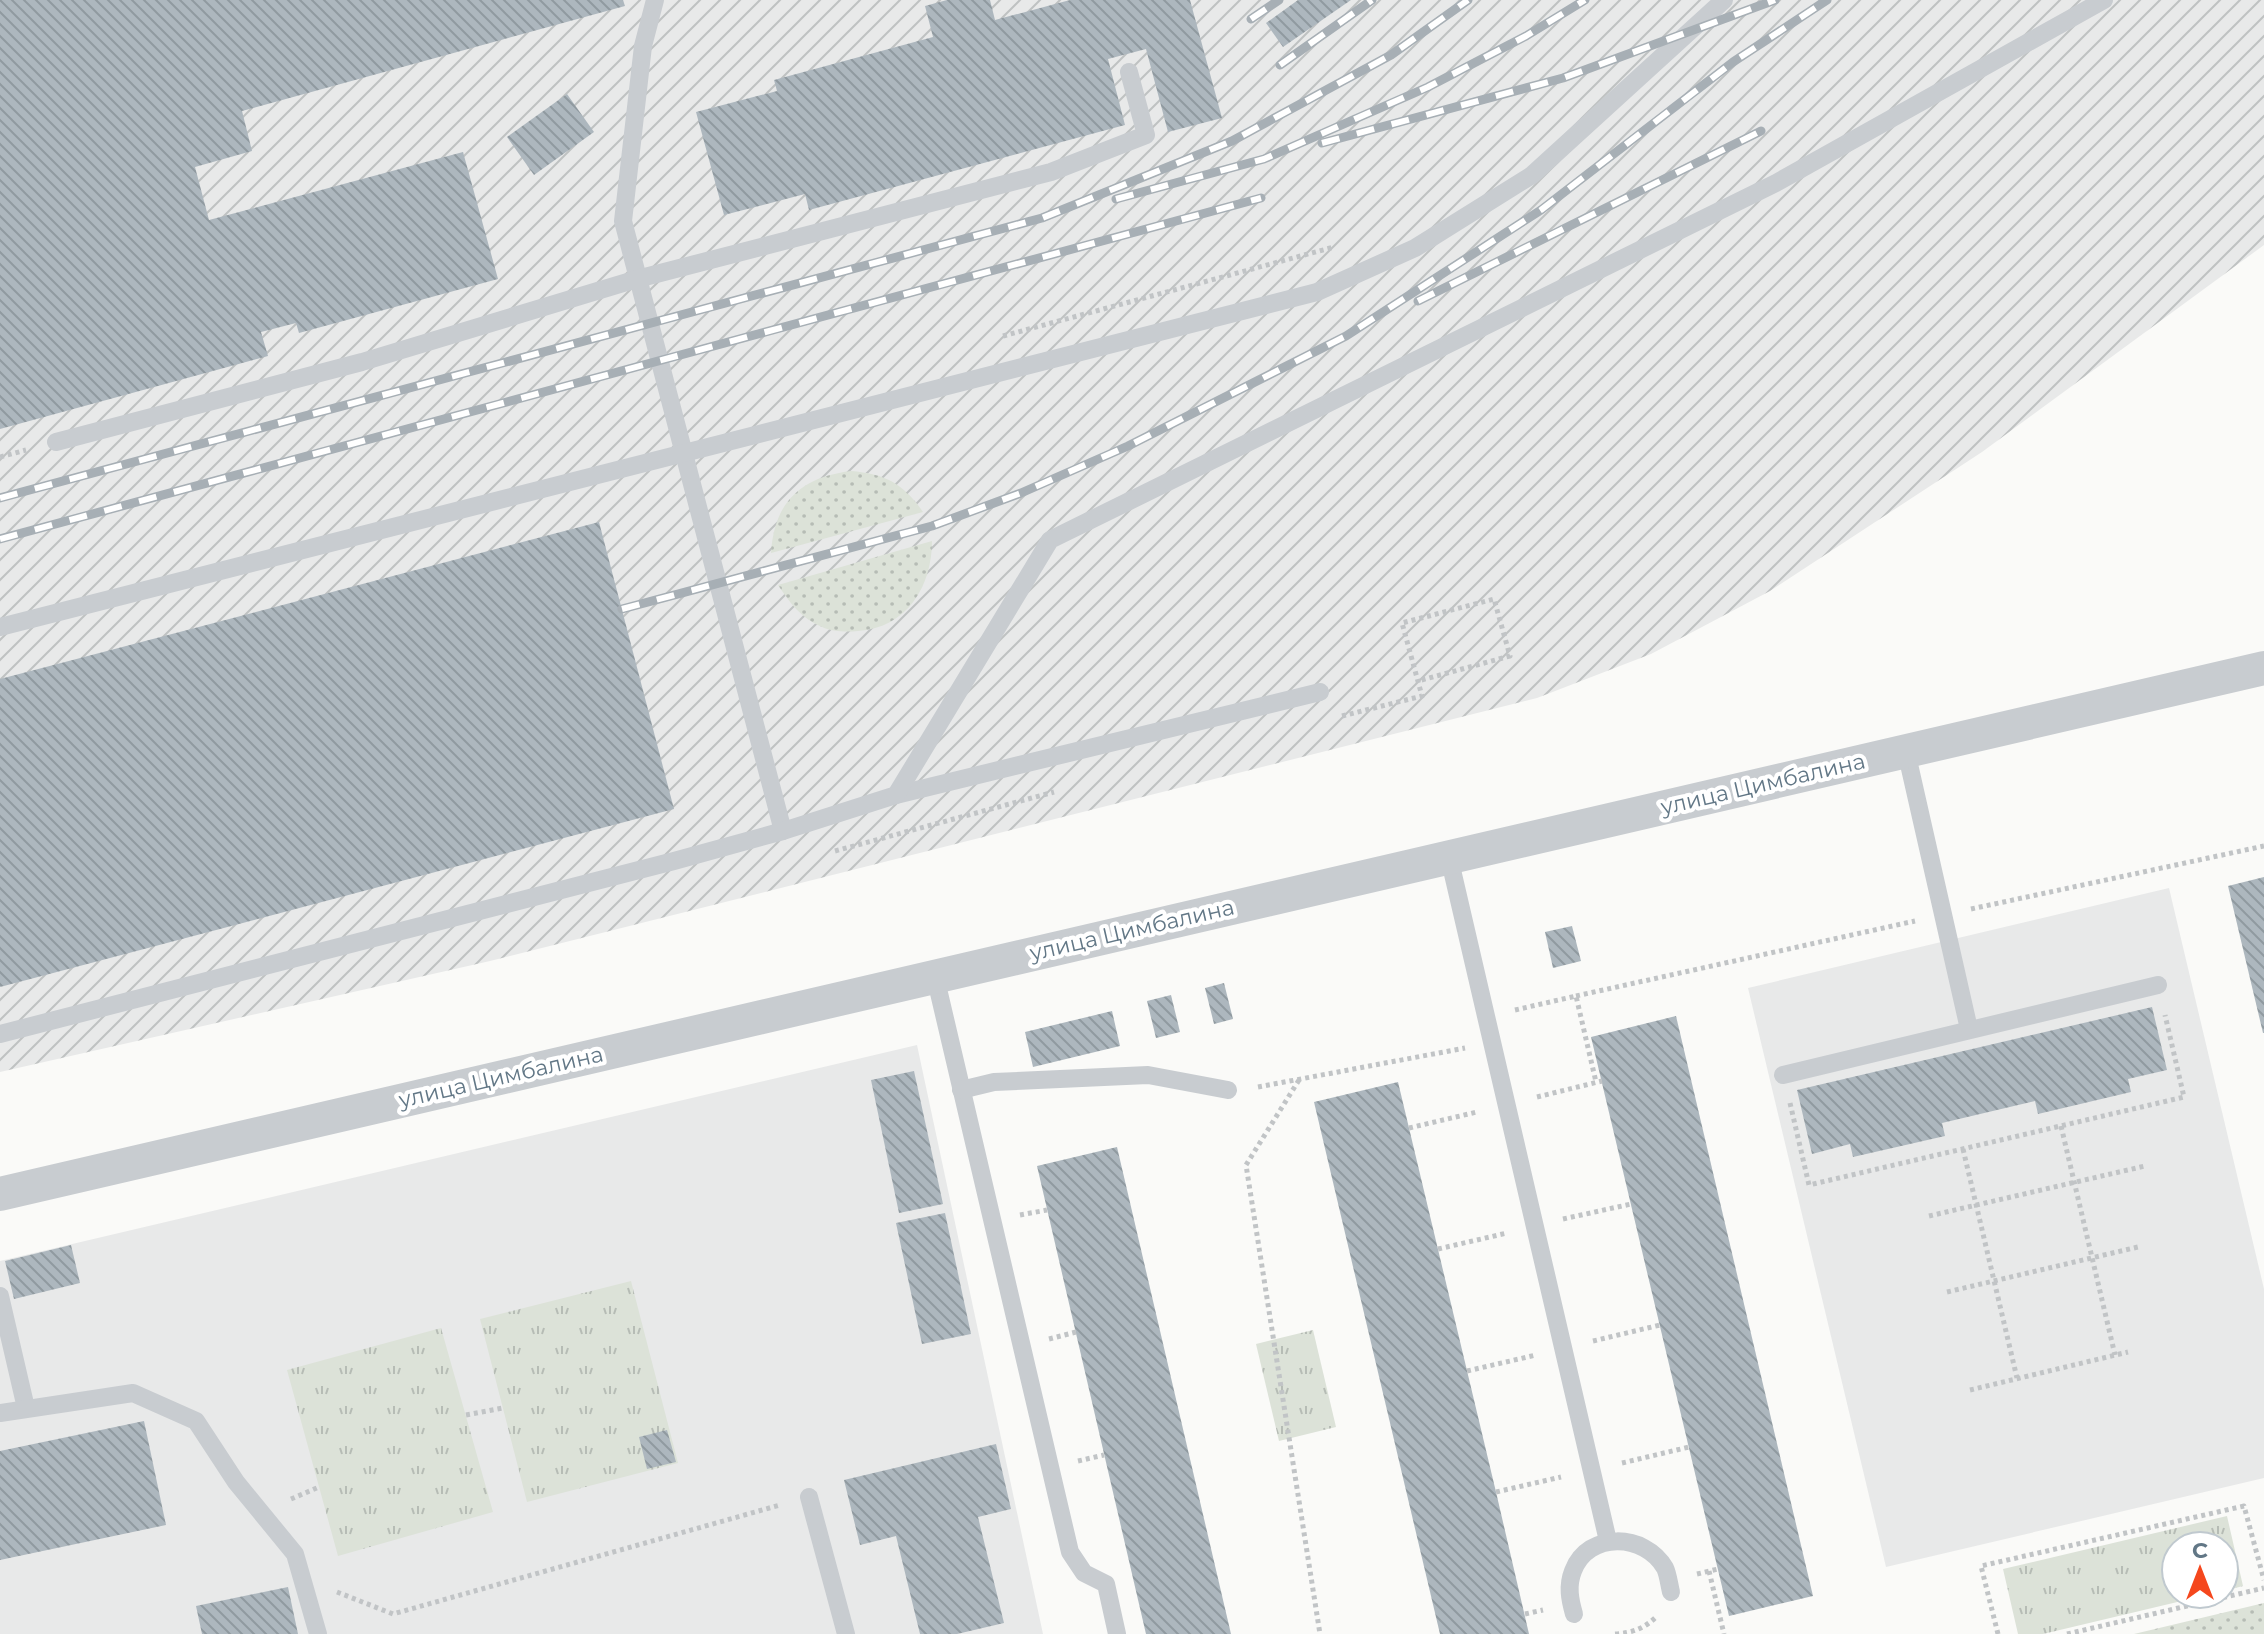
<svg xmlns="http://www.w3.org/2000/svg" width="2264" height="1634" font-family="Montserrat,sans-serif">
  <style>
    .built { fill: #e8e9e9 }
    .industrial { fill: url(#industrial-furrows) }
    .grass { fill: url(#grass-dots) }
    .park { fill: url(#park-tufts) }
    .building { fill: url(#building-back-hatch) }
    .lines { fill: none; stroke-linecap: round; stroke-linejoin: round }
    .path { stroke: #c1c4c6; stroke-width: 5; stroke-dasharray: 4 4; stroke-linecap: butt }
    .service { stroke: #c8ccd0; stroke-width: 18 }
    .minor { stroke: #c8ccd0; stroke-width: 34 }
    .rail-casing { stroke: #a7afb5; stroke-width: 9 }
    .rail { stroke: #fff; stroke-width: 6; stroke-dasharray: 18; stroke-linecap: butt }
    .labels { text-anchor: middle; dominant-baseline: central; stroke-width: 8; stroke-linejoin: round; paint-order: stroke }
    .street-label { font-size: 22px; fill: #627786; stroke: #fff }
  </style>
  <defs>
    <pattern id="industrial-furrows" width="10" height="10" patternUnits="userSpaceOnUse" patternTransform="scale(2)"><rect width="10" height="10" fill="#e8e9e9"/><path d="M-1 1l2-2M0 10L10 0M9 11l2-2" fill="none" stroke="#bfc2c2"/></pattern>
    <pattern id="grass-dots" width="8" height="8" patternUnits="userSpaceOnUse" patternTransform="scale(2)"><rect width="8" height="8" fill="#dce2d8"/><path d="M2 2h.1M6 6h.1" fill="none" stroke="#b6bcb5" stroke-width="1.8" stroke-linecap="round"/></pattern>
    <pattern id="park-tufts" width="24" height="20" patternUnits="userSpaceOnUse" patternTransform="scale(2)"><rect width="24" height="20" fill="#dce2d8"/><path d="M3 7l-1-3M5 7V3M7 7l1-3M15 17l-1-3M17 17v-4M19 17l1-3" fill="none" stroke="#b6bcb5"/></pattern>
    <pattern id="building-back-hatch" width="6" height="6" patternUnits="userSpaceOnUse" patternTransform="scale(2)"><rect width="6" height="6" fill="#adb7be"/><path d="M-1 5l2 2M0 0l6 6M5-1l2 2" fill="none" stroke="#909aa0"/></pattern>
  </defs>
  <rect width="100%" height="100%" fill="#fafaf8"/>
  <g class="built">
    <path d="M2169 888 2264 1289V1478L1886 1567 1748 988Z"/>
    <path d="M917 1045 1043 1634H0V1261Z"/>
  </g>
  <path class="industrial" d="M0 0H2264V245L1982 452 1770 591 1651 654 1537 698 490 961 0 1072Z"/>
  <g class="grass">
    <path d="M851 471C885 474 903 483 923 512L771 553C774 502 801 477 851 471Z"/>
    <path d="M932 541C932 586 907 628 858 631 847 632 833 632 822 627 802 619 789 602 778 585Z"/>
    <path d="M2264 1603V1634H2134Z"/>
  </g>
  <g class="park">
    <path d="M631 1281 678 1463 527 1502 480 1319Z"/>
    <path d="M441 1328 493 1512 338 1556 287 1370Z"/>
    <path d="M1313 1330 1336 1427 1279 1441 1256 1344Z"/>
    <path d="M2227 1516 2243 1586 2224 1591V1546H2176V1594H2211L2043 1634H2018L2003 1569Z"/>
  </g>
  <g class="building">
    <path d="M0 0H623L625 6 242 111 252 151 195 167 209 220 463 152 498 279 299 333 296 323 261 332 268 356 0 429Z"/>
    <path d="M947 0H990L995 20 1070 0H1190L1222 118 1168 132 1146 49 1108 59 1125 125 809 210 805 194 724 215 696 112 777 91 774 80 933 37 925 6Z"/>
    <path d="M1298 0H1351L1283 47 1266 23Z"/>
    <path d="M567 94 594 132 534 175 507 137Z"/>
    <path d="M599 522 674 809 0 987V679Z"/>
    <path d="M2264 877V1033H2263L2228 886Z"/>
    <path d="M1572 926 1581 961 1553 968 1545 932Z"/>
    <path d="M1224 983 1233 1019 1214 1024 1205 988Z"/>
    <path d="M1171 995 1180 1032 1156 1038 1147 1001Z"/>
    <path d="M2152 1007 2167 1070 2128 1079 2131 1092 2038 1114 2035 1101 1942 1123 1945 1136 1853 1157 1850 1144 1812 1154 1797 1090Z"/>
    <path d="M1112 1011 1120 1046 1033 1067 1025 1032Z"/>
    <path d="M1676 1016 1813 1596 1729 1616 1591 1037Z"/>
    <path d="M914 1071 943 1204 899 1213 871 1080Z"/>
    <path d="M1398 1082 1496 1492 1529 1634H1440L1314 1102Z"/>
    <path d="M1117 1147 1231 1634H1146L1037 1166Z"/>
    <path d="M945 1213 971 1334 922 1344 896 1223Z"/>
    <path d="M71 1245 80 1283 14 1299 5 1261Z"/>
    <path d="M144 1421 166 1525 0 1560V1451Z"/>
    <path d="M667 1430 676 1462 647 1469 639 1437Z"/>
    <path d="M996 1444 1011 1509 978 1517 1004 1623 957 1634H920L896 1536 860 1545 844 1480Z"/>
    <path d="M288 1587 298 1634H202L196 1606Z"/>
  </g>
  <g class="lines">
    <g class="path">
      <path d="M1003 336 1334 247"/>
      <path d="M0 457 26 450"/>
      <path d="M1342 716 1422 696 1402 623 1494 599 1510 656 1418 681"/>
      <path d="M835 851 1054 792"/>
      <path d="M1971 909 2264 846"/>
      <path d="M1576 996 1915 921"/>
      <path d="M1515 1010 1576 996 1596 1082"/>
      <path d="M1299 1080 1246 1165 1320 1634"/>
      <path d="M1258 1087 1465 1048"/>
      <path d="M1537 1097 1602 1081"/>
      <path d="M1790 1103 1809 1185 2184 1097 2165 1015"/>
      <path d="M2061 1126 2115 1355"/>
      <path d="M1409 1128 1477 1112"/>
      <path d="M1963 1149 2017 1378"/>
      <path d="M1020 1215 1047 1210"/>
      <path d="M1929 1216 2145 1166"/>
      <path d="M1563 1219 1631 1204"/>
      <path d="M1438 1249 1507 1233"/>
      <path d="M1947 1292 2138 1247"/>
      <path d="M1049 1339 1076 1332"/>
      <path d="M1593 1341 1660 1325"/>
      <path d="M1467 1371 1536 1355"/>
      <path d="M1970 1390 2128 1352"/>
      <path d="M466 1415 503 1408"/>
      <path d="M1078 1461 1104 1455"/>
      <path d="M1622 1463 1689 1447"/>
      <path d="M1496 1492 1561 1477"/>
      <path d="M291 1499 319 1487"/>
      <path d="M1709 1571 1724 1634"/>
      <path d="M1697 1574 1718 1569"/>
      <path d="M337 1592 393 1614 780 1505"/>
      <path d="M1525 1614 1543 1610"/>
      <path d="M1615 1634C1633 1633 1645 1628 1657 1616"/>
      <path d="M1998 1634 1981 1566 2244 1506 2264 1580"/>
      <path d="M2067 1634 2264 1588"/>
    </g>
    <g class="service">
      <path d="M655 0 643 46 623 221 783 831"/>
      <path d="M56 442 362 362 637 279 1051 172 1146 135 1129 72"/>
      <path d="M0 627 1317 292 1415 248 1532 175 1724 0"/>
      <path d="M1906 751 1969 1029"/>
      <path d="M896 795 1320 692"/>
      <path d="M1449 857 1608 1541"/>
      <path d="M935 976 1070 1552 1084 1573 1106 1584 1117 1634"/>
      <path d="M0 1034 674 861 783 831 896 795 1050 540 1776 183 2104 0"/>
      <path d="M1783 1075 2158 985"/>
      <path d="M961 1090 994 1082 1148 1075 1228 1090"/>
      <path d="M0 1296 26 1408"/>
      <path d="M0 1413 133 1393 196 1421 236 1482 295 1554 318 1634"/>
      <path d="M809 1497 846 1634"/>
      <path d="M1574 1614C1570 1600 1567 1586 1573 1571 1588 1531 1645 1533 1665 1568 1668 1574 1669 1584 1671 1592"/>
    </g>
    <path class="minor" d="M0 1194 2264 668"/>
    <defs>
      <g id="rail">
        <path d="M1251 19 1279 0"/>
        <path d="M1280 65 1372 0"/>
        <path d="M1322 143 1563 78 1775 0"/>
        <path d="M1116 199 1264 159 1428 87 1526 36 1585 0"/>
        <path d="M1418 301 1761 131"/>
        <path d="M0 498 1042 218 1232 141 1391 55 1468 0"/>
        <path d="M0 539 1261 198"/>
        <path d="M622 609 932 526 1021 493 1128 446 1346 336 1541 210 1733 62 1827 0"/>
      </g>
    </defs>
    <use href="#rail" class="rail-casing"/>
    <use href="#rail" class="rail"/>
  </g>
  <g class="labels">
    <g class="street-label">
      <text transform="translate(1763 784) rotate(-13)">улица Цимбалина</text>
      <text transform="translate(1132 930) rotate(-13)">улица Цимбалина</text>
      <text transform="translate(501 1077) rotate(-13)">улица Цимбалина</text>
    </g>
  </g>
  <g transform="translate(2200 1570)"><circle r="38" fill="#ffffff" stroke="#c0c9cf" stroke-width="2"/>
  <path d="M0-6L14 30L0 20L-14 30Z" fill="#f5471d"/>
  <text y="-12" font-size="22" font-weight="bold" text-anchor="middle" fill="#627786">С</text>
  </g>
</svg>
